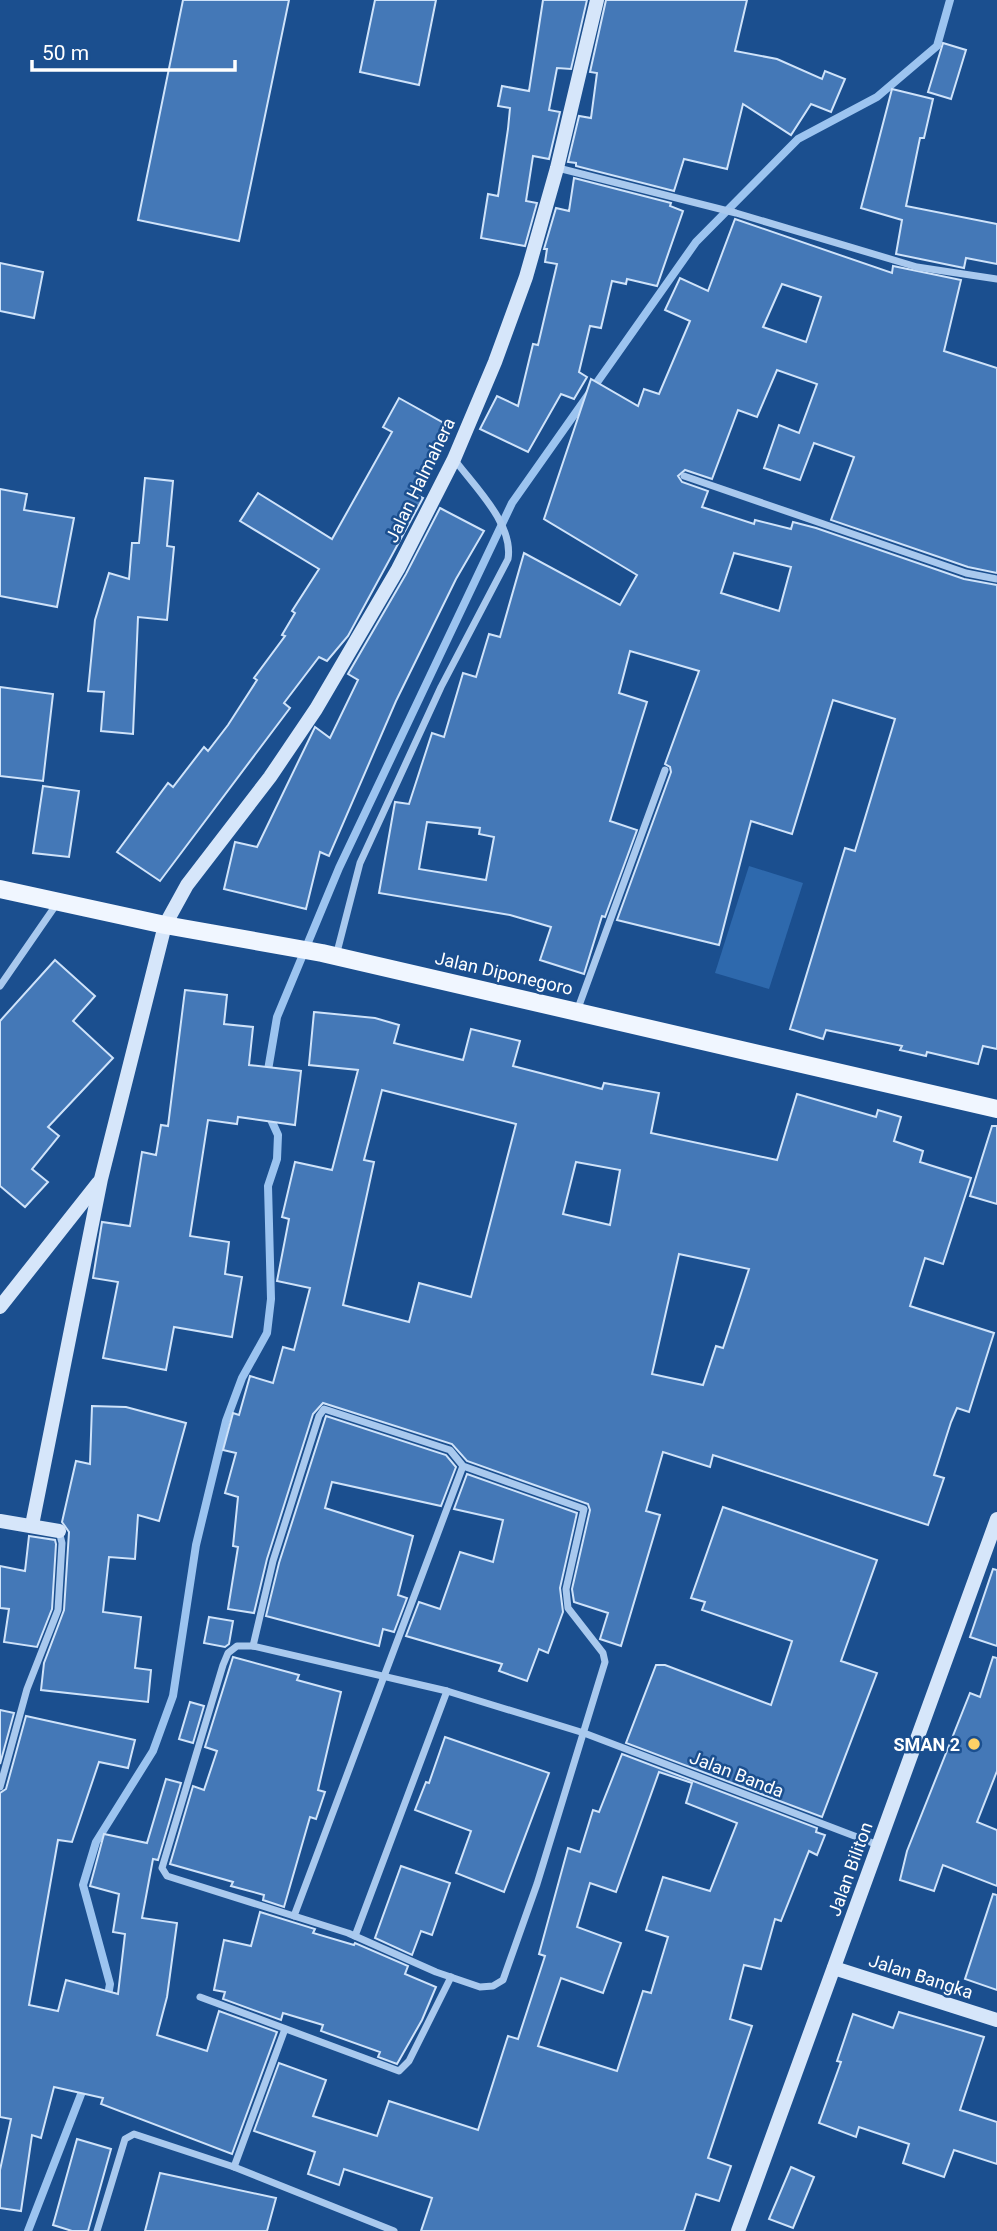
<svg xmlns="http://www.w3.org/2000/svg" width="997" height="2231" font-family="Roboto,sans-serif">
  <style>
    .green { fill: #2e69ad }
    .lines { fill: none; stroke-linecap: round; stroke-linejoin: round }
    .stream { stroke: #9cc4f0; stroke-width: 8 }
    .building { fill: #4478b7; stroke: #cfe3fa; stroke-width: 2; fill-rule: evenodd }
    .street { stroke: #a9c9ee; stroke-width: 7 }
    .secondary { stroke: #d6e6fa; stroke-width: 14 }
    .primary { stroke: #f0f6ff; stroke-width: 18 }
    .poi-dot { fill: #ffd166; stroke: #1b4f8f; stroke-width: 2.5 }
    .labels { text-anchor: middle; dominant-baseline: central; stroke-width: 5; stroke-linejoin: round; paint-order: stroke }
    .street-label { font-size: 18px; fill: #fff; stroke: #1b4f8f }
    .poi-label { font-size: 18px; font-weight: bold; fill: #fff; stroke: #1b4f8f; text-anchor: end }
  </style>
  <rect width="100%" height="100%" fill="#1b4f8f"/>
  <path class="green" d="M749 866 803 883 769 989 715 973Z"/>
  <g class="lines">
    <g class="stream">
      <path d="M267 1076 277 1017 339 868 512 503 696 242 798 139 877 97 937 46 950 0"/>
      <path d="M107 2001 110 1984 83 1885 96 1842 153 1751 173 1696 196 1545 226 1421 242 1378 267 1333 271 1299 268 1186 277 1159 278 1135 268 1113"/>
      <path d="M28 2231 85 2084"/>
    </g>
  </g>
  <g class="building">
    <path d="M183 0H289L239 241 138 220Z"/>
    <path d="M375 0H436L419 85 360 72Z"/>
    <path d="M543 0H587L571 69 557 68 549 110 560 112 549 159 533 156 526 201 537 203 525 246 481 238 488 194 498 196 508 129 510 108 498 106 502 86 529 91Z"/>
    <path d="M606 0H747L735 51 777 59 822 79 825 71 845 79 831 112 811 104 791 135 743 104 727 169 684 159 674 191 576 166V163L568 162 579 116 591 118 597 73 590 72Z"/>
    <path d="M943 43 966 50 951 99 928 92Z"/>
    <path d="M892 89 933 99 924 138H920L906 206 997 224V264L966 258 964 268 896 254 902 220 861 208Z"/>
    <path d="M574 178 671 203 670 206 683 211 657 286 627 279 626 284 612 281 601 328 590 326 579 372 587 377 574 399 561 394 528 452 480 429 497 396 518 406 533 344 538 345 557 264 545 262 547 249H544L556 208 569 211Z"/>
    <path d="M735 219 892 273 893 266 961 280 944 351 997 368V573L968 567 831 520 854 457 814 443 800 480 764 468 779 425 799 433 817 384 777 370 757 417 738 410 712 479 685 470 678 476 682 482 708 491 702 507 754 524 755 520 791 529 793 522 816 528 964 579 997 585V1049L983 1046 978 1064 927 1052 926 1056 900 1050 902 1046 826 1030 823 1039 790 1029 845 848 855 851 895 719 833 700 792 834 751 821 719 945 617 920 671 772 670 767 665 764 699 671 630 651 619 693 647 702 610 821 637 830 605 917 602 916 584 974 540 960 551 927 510 915 379 893 395 802 409 804 432 733 444 737 463 673 476 677 489 634 500 637 524 553 620 605 637 575 544 519 591 379 638 406 644 389 659 394 690 321 665 310 680 278 708 291ZM782 284 821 297 806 342 763 327ZM734 553 791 567 779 611 721 593ZM427 822 480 828 479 834 494 837 486 880 419 869Z"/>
    <path d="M0 263 43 272 34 318 0 311Z"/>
    <path d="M399 398 449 426 414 494 423 498 348 636 327 661 319 657 284 703 290 708 160 881 117 852 168 783 173 787 204 747 208 751 228 725 257 680 254 678 285 636 282 635 295 613 292 611 319 569 240 521 258 493 332 539 392 432 383 427Z"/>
    <path d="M145 478 173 481 167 546 174 547 167 620 138 617 133 734 101 731 104 692 88 691 95 620 109 573 129 579 132 543H139Z"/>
    <path d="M0 489 27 494 24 510 74 518 57 607 0 596Z"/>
    <path d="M440 508 484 531 456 579 396 701 329 856 320 852 306 909 224 889 235 842 257 847 315 727 330 738 358 680 348 674 406 574Z"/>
    <path d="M0 687 53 694 43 781 0 776Z"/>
    <path d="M43 786 79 791 69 857 33 853Z"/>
    <path d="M55 960 95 996 73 1021 113 1058 48 1127 59 1136 32 1169 48 1182 25 1207 0 1186V1021Z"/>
    <path d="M185 990 227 995 224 1024 253 1027 249 1065 301 1071 295 1125 238 1117 237 1124 208 1120 190 1236 229 1242 225 1274 242 1277 232 1337 174 1327 166 1370 103 1358 118 1282 93 1278 102 1222 130 1226 142 1152 156 1155 161 1125 168 1126Z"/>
    <path d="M314 1012 375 1018 399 1025 394 1043 463 1060 471 1029 520 1041 513 1066 602 1089 604 1083 659 1093 651 1133 777 1160 797 1094 876 1117 878 1110 901 1117 894 1141 923 1151 920 1162 971 1178 943 1264 925 1258 910 1306 994 1333 969 1412 957 1408 951 1422 934 1475 944 1478 928 1525 713 1455 710 1467 663 1452 646 1511 660 1515 621 1646 600 1639 608 1613 574 1602 572 1589 590 1510 588 1504 467 1461 452 1444 323 1403 313 1414 267 1559 254 1613 228 1609 238 1547 233 1546 238 1497 225 1493 236 1453 223 1450 233 1413 239 1415 250 1376 273 1383 283 1347 294 1350 310 1288 277 1281 289 1219 282 1217 295 1162 332 1170 358 1070 309 1065ZM382 1090 516 1124 471 1297 419 1283 409 1322 343 1305 374 1162 364 1160ZM576 1162 620 1170 610 1225 563 1214ZM679 1254 749 1269 723 1348 716 1346 703 1385 652 1374Z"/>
    <path d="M992 1126H997V1204L970 1196Z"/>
    <path d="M92 1406 126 1407 186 1423 159 1521 138 1515 135 1559 109 1557 103 1612 141 1617 135 1668 151 1670 148 1702 41 1690 44 1663 64 1610 69 1532 62 1522 76 1461 90 1464Z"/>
    <path d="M326 1416 446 1455 456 1467 441 1506 332 1482 325 1508 413 1536 398 1595 407 1598 394 1632 383 1629 379 1646 266 1616 279 1563Z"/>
    <path d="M467 1474 577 1513 560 1588 563 1612 548 1653 539 1649 527 1681 499 1671 502 1664 406 1636 419 1602 440 1609 460 1552 493 1562 503 1520 454 1509Z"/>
    <path d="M723 1507 877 1560 841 1661 877 1673 822 1817 626 1743 656 1665H665L771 1705 792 1641 702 1610 705 1602 691 1598Z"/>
    <path d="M29 1536 55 1540 56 1544 52 1609 37 1647 4 1642 9 1609 0 1608V1566L25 1571Z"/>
    <path d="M993 1569 997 1570V1646L970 1637Z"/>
    <path d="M209 1617 233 1621 229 1644 225 1647 204 1643Z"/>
    <path d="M233 1657 299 1675 297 1680 341 1692 318 1790 325 1792 316 1819 310 1817 284 1907 263 1900 264 1895 231 1886 233 1882 170 1864 193 1786 204 1790 217 1751 205 1747Z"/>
    <path d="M993 1657 997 1658V1771L977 1822 997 1830V1886L943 1865 934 1891 900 1880 907 1851 970 1693 980 1697Z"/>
    <path d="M190 1702 204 1706 193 1743 179 1739Z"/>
    <path d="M0 1710 14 1713 0 1764Z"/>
    <path d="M26 1716 135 1740 128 1768 99 1762 72 1842 58 1840 29 2005 58 2011 66 1980 118 1994 125 1934 113 1932 119 1894 90 1886 104 1834 147 1843 166 1779 181 1783 158 1860 153 1859 142 1918 177 1923 167 1997 157 2035 207 2051 219 2011 277 2032 232 2154 101 2104 103 2098 54 2087 41 2138 32 2135 21 2211 0 2208V2170L11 2119 0 2117V1793L6 1789Z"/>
    <path d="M445 1737 549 1773 504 1892 456 1873 471 1831 415 1810 426 1782 429 1783Z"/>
    <path d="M622 1754 817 1828 816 1832 825 1835 817 1855 809 1851 781 1921 775 1919 761 1969 744 1965 730 2019 752 2026 708 2158 731 2166 719 2201 696 2194 684 2231H421L432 2198 344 2169 339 2185 308 2174 315 2152 254 2131 279 2063 326 2080 313 2116 377 2136 389 2101 478 2130 508 2036 518 2039 545 1956 539 1954 568 1848 580 1852 593 1810 599 1812ZM659 1772 692 1783 686 1803 737 1823 710 1891 663 1877 646 1930 668 1937 651 1993 643 1991 617 2071 538 2046 561 1978 603 1993 621 1943 577 1927 590 1883 616 1892Z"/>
    <path d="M401 1866 450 1883 432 1935 421 1931 412 1955 375 1938Z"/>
    <path d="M993 1894 997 1895V1990L965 1979Z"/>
    <path d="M260 1912 315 1929 313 1933 354 1945 355 1943 408 1966 405 1974 436 1987 422 2020 397 2064 378 2057 380 2052 321 2031 323 2025 283 2013 281 2020 223 1999 225 1992 214 1990 224 1940 251 1946Z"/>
    <path d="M899 2012 984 2037 960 2110 997 2122V2164L954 2150 944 2177 903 2163 909 2144 859 2127 856 2137 819 2123 841 2062 837 2061 853 2014 893 2028Z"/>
    <path d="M77 2139 111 2149 88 2231H72L53 2225Z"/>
    <path d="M791 2167 814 2177 793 2228 769 2219Z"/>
    <path d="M160 2173 276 2198 267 2231H145Z"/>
  </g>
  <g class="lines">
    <g class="street">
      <path d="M558 168 736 213 917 267 997 279"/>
      <path d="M684 476 966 573 997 579"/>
      <path d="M336 956 360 863 441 687 508 559C514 524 474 486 454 459"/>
      <path d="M0 986 58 902"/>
      <path d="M577 1011 665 770"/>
      <path d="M253 1646 273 1561 319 1416 324 1409 450 1450 463 1466 584 1509 566 1589 568 1608 603 1653 605 1662 537 1884 503 1980 493 1986 480 1987 436 1972 348 1933 294 1916 463 1466"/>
      <path d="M0 1787 27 1689 58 1610 62 1543 59 1531"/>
      <path d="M294 1916 167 1876 162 1868 223 1665 228 1653 237 1646H253L447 1691 584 1733 878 1845"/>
      <path d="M355 1936 447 1691"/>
      <path d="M200 1997 399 2071 409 2061 451 1977"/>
      <path d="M234 2167 285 2029"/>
      <path d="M97 2231 125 2139 134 2134 234 2167 394 2231"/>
    </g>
    <g class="secondary">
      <path d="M0 1307 98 1183"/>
      <path d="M0 1521 59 1531"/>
      <path d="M32 1525 101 1179 165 925 187 885 270 777 316 709 398 569 454 459 495 362 526 277 557 168 597 0"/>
      <path d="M834 1968 997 2020"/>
      <path d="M738 2231 997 1519"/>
    </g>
    <path class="primary" d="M0 889 165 925 322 953 997 1109"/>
  </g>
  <circle class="poi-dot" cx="974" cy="1744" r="7"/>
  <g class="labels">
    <g class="street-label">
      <text transform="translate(420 480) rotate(-64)">Jalan Halmahera</text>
      <text transform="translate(504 973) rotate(13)">Jalan Diponegoro</text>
      <text transform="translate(737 1774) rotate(21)">Jalan Banda</text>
      <text transform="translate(850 1869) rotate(-70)">Jalan Biliton</text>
      <text transform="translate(921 1976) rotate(18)">Jalan Bangka</text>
    </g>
    <g class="poi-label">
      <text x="960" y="1744">SMAN 2</text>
    </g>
  </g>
  <path d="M32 60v10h203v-10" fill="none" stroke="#ffffff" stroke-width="3.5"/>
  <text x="42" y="60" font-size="21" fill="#ffffff" stroke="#1b4f8f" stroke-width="5" paint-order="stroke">50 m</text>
</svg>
